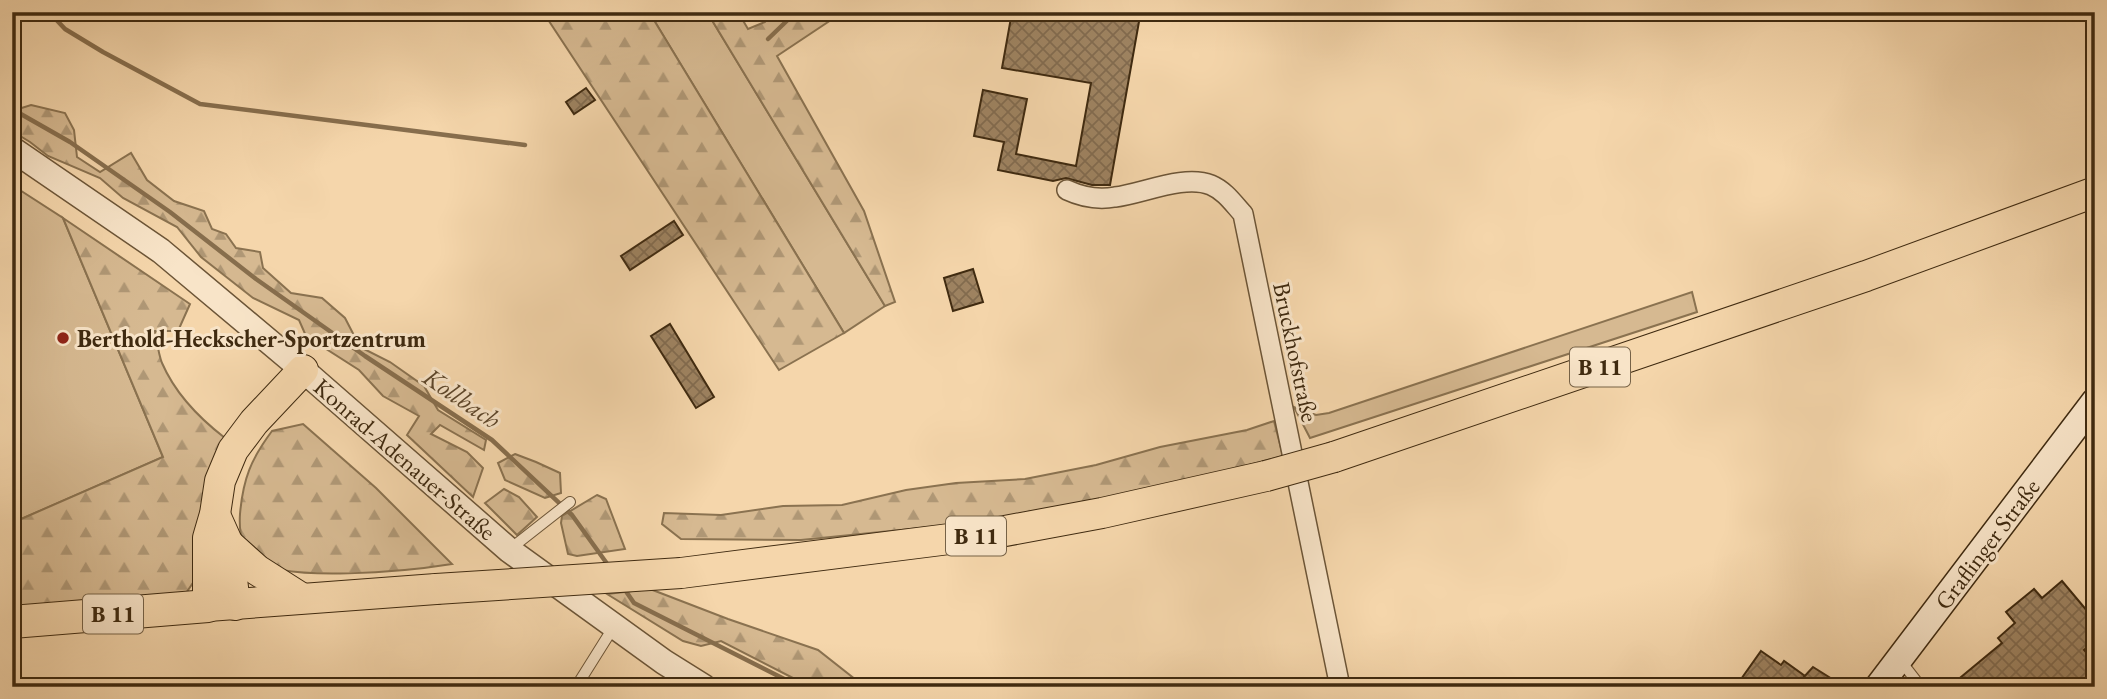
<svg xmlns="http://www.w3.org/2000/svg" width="2107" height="699" font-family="'EB Garamond',serif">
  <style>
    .green { fill: #d6b991; stroke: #8a7250; stroke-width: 2 }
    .forest { fill: url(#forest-firs); stroke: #8a7250; stroke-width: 2 }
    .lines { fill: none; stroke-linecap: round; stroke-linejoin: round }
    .stream { stroke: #876e4d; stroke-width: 4.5 }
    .building { fill: url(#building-cross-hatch); stroke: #3f2a10; stroke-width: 2 }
    .service-casing { stroke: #6c5537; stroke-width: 12 }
    .minor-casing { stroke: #6c5537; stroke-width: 22 }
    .tertiary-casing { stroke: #6c5537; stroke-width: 27 }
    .secondary-casing { stroke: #3f2a10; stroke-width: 29 }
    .primary-casing { stroke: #3f2a10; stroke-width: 32 }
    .trunk-casing { stroke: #3f2a10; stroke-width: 34 }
    .service { stroke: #f8e4c8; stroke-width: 10 }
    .minor { stroke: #f8e4c8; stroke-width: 19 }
    .tertiary { stroke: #f8e4c8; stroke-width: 24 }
    .secondary { stroke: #f8e4c8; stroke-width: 26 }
    .primary { stroke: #f5d6ab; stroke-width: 30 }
    .trunk { stroke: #f5d6ab; stroke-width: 32 }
    .primary-bridge-casing { stroke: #3f2a10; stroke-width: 32; stroke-linecap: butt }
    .primary-bridge { stroke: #f5d6ab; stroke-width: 30 }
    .poi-dot { fill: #8f2418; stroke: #f8e4c8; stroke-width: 2.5 }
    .labels { text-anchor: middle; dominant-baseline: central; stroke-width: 6; stroke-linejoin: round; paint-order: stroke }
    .shield { fill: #f8e4c8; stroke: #766247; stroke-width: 2 }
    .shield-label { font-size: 23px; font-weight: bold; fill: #3f2a10 }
    .poi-label { font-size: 24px; font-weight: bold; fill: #3f2a10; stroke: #f8e4c8; text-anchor: start }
    .street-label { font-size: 24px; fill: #3f2a10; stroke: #f8e4c8 }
    .water-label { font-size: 26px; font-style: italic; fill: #5d462a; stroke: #f8e4c8 }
  </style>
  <defs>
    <pattern id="forest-firs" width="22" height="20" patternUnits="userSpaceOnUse" patternTransform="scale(1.75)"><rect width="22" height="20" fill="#d6b991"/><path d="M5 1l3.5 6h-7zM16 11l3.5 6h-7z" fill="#af9775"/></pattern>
    <pattern id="building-cross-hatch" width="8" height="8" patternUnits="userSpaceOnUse" patternTransform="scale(1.75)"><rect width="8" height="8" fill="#9e8361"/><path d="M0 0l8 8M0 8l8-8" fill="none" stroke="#826b4f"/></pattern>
  </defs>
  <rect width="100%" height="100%" fill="#f5d6ab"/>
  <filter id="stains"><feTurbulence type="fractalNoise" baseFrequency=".00286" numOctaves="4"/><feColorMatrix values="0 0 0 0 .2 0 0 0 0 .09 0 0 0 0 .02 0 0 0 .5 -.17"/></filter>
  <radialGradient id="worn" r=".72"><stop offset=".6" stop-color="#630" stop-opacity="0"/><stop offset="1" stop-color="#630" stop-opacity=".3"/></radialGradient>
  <g class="green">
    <path d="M649 12H707L885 306 844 333Z"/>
    <path d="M12 185 63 218 163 457 12 523Z"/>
    <path d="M1692 292 1697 312 1310 438 1294 407 1316 415 1329 413Z"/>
  </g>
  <g class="forest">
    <path d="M543 12H649L844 333 779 370Z"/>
    <path d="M707 12H738L748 29 765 22 770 12H843L777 56 864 211 895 302 885 306Z"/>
    <path d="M31 105 65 113 74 130 77 157 100 172 131 153 147 180 174 201 204 211 212 229 226 234 236 248 260 252 263 268 291 293 322 298 345 318 360 347 390 362 424 386 438 410 486 440 484 450 440 425 431 434 467 452 483 468 473 497 407 435 419 416 383 396 359 370 306 336 299 320 253 298 201 257 177 227 123 198 100 178 48 156 30 142 12 131V111Z"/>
    <path d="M63 218 190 304 178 331H155C157 341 158 353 162 363 175 393 199 418 225 438L201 571 186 593 12 608V523L163 457Z"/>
    <path d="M1274 421 1283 456 1162 488 980 522 801 540 681 539 662 524 664 513 721 515 783 506 842 505 906 490 956 483 1025 479 1096 465 1160 447 1247 430Z"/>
    <path d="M303 424 376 488 452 564C415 570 279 585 253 558 241 547 239 529 240 514 243 479 251 459 272 431Z"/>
    <path d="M515 454 536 462 560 473 561 493 545 498 505 480 498 463Z"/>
    <path d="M504 489 519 497 537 517 517 535 485 503Z"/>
    <path d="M597 495 606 499 625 549 577 556 568 554 561 523 562 516Z"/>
    <path d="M650 589 728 619 818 650 865 687H782L793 678 721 641 701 646 683 641 607 594Z"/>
  </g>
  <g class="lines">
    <g class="stream">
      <path d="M49 12 65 29 103 52 200 104 525 145"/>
      <path d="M768 39 796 12"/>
      <path d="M12 109 70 142 170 212 256 279 365 356 492 440 572 515 608 565"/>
      <path d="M623 587 634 603 800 687"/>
    </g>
  </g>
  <g class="building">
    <path d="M1012 12H1118L1140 16 1110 185H1092L1066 178 1053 181 998 170 1004 142 974 136 983 90 1027 99 1016 154 1076 166 1091 83 1002 68Z"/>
    <path d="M586 88 595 100 574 114 566 102Z"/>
    <path d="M674 221 683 235 630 270 621 256Z"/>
    <path d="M973 269 983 302 953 311 944 278Z"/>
    <path d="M670 324 714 397 696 408 651 336Z"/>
    <path d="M2062 581 2088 612 2095 606V642L2084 650 2095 662V687H1949L2002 643 1998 638 2015 623 2006 612 2034 589 2042 598Z"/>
    <path d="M1761 651 1781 665 1784 661 1805 676 1797 687H1746L1739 682Z"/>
    <path d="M1813 667 1832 679 1825 687H1814L1803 678Z"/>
  </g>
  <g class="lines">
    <defs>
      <g id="service">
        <path d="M510 549 570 502"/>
        <path d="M1900 660 1921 687"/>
        <path d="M576 687 613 628"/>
      </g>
      <path id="minor" d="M1067 190C1082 197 1098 200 1115 197 1142 194 1184 174 1211 185 1225 191 1233 203 1243 214L1340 687"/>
      <path id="tertiary" d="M12 149 161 251 303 370 509 550 664 662 704 687"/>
      <path id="secondary" d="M1878 687 2095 401"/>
      <g id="primary">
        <path d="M303 370 254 422 233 450 220 481 215 514 208 538V606L436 589"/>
        <path d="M1334 457 1866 276 2095 192"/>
        <path d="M215 515 228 544 235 605"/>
        <path d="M228 544 257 570 301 598"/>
        <path d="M681 573 989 534 1102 513 1266 476"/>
      </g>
      <path id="trunk" d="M12 622 208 606"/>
    </defs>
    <use href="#service" class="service-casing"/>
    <use href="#minor" class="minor-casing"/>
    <use href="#tertiary" class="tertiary-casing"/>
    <use href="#secondary" class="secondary-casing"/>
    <use href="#primary" class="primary-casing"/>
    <use href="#trunk" class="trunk-casing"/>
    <use href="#service" class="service"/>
    <use href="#minor" class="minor"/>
    <use href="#tertiary" class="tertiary"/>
    <use href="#secondary" class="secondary"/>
    <use href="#primary" class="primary"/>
    <use href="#trunk" class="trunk"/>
    <defs>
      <g id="primary-bridge">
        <path d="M1266 476 1334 457"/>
        <path d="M436 589 681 573"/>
      </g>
    </defs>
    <use href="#primary-bridge" class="primary-bridge-casing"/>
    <use href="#primary-bridge" class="primary-bridge"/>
  </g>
  <circle class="poi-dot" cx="63" cy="338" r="7"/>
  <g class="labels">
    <g class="shield">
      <rect x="1570" y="347.5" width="60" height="39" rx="5"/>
      <rect x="946" y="516.5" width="60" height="39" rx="5"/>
      <rect x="83" y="594.5" width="60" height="39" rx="5"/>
    </g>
    <g class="shield-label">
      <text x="1600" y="367">B 11</text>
      <text x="976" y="536">B 11</text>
      <text x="113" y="614">B 11</text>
    </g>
    <g class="poi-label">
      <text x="77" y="338">Berthold-Heckscher-Sportzentrum</text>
    </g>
    <g class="street-label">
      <text transform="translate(1296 352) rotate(78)">Bruckhofstraße</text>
      <text transform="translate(405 459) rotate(41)">Konrad-Adenauer-Straße</text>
      <text transform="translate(1987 544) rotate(-53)">Graflinger Straße</text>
    </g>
    <g class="water-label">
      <text transform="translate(462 398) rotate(34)">Kollbach</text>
    </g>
  </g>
  <rect width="2107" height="699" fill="none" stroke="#f5d6ab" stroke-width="42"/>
  <rect x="14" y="14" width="2079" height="671" fill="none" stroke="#3f2a10" stroke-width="3.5"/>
  <rect x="21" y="21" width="2065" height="657" fill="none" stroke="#3f2a10" stroke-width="2"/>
  <rect width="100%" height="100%" filter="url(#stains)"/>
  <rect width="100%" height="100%" fill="url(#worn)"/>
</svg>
